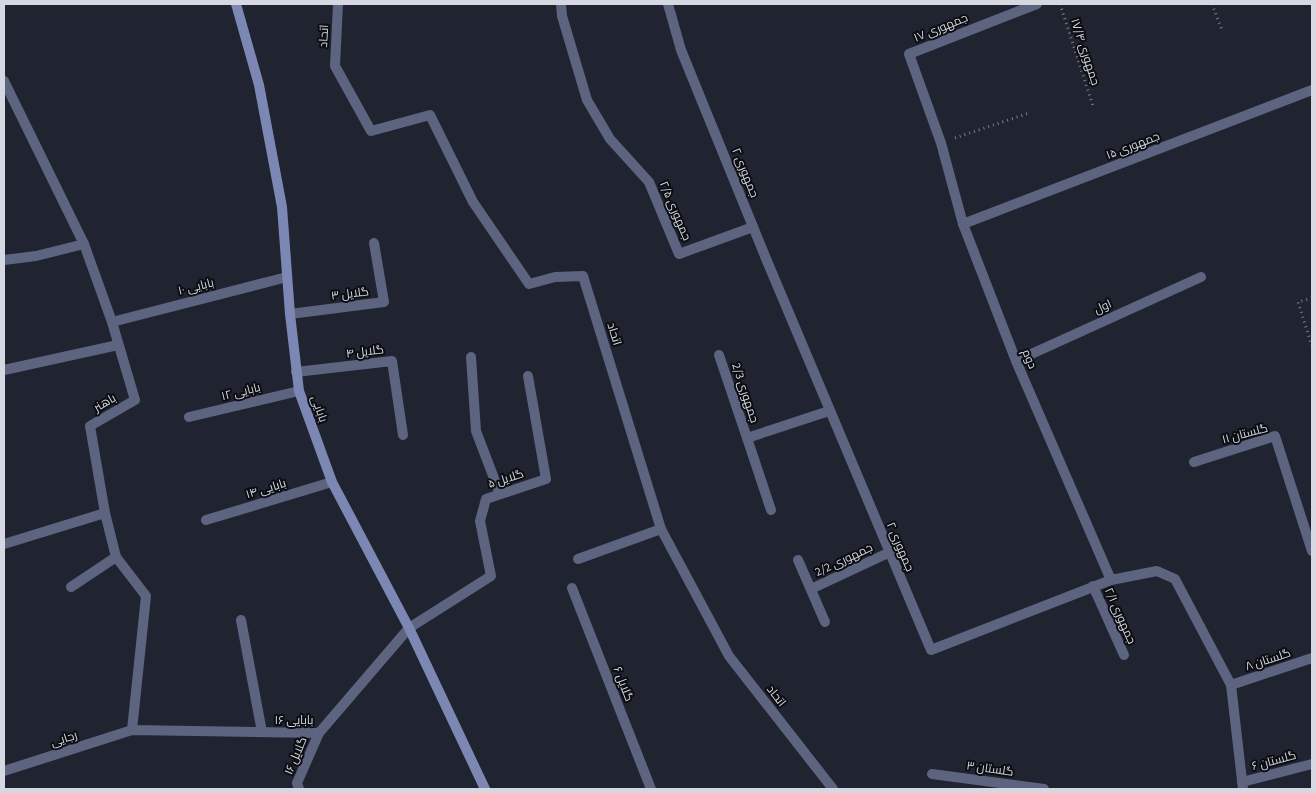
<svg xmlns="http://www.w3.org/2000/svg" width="1316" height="793" font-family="'Source Sans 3',Cairo,sans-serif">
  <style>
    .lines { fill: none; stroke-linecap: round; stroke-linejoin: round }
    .path { stroke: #7b7e88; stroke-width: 3; stroke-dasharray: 1 4; stroke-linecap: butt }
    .minor { stroke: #5c647f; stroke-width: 10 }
    .secondary { stroke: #7c88b3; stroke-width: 10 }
    .labels { text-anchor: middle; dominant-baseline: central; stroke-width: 4; stroke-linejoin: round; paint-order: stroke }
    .street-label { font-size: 12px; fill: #d5d8e0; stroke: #0b0d12 }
  </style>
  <rect width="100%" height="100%" fill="#202330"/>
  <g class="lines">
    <g class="path">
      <path d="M1060 4 1093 106"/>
      <path d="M1212 4 1222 30"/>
      <path d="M955 138 1029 113"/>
      <path d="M1312 298 1298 302 1312 346"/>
    </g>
    <g class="minor">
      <path d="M338 4 335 66 371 131 430 115 473 202 529 284 555 277 583 276 661 529 729 656 833 789"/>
      <path d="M561 4 562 16 587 100 610 139 649 182 679 254 753 227"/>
      <path d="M668 4 681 50 767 261 931 650 1111 580 1157 571 1175 579 1231 685 1243 789"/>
      <path d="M1037 4 909 54 941 143 963 224 1016 361 1111 580"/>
      <path d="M4 81 84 244 112 322 135 400 90 426 105 513 116 557 146 596 132 730"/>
      <path d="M963 224 1312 90"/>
      <path d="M4 260 36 256 84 244"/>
      <path d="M290 314 384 302 374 243"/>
      <path d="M112 322 287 277"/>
      <path d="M719 355 747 438 829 411"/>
      <path d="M471 357 476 431 500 494"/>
      <path d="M1016 361 1201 277"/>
      <path d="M4 370 118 345"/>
      <path d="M296 372 392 361 403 435"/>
      <path d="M189 417 299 391"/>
      <path d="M747 438 771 510"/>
      <path d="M1194 462 1275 436 1312 551"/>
      <path d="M206 520 332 482"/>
      <path d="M4 544 105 513"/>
      <path d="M578 559 661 529"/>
      <path d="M798 560 825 622"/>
      <path d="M1093 586 1124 655"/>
      <path d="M71 587 116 557"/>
      <path d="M572 588 651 789"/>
      <path d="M811 589 888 553"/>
      <path d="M241 620 262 732"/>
      <path d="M1231 685 1312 658"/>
      <path d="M4 771 132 730 319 733 409 628 491 576 480 521 486 499 546 479 528 376"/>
      <path d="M932 774 1044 789"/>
      <path d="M1242 782 1312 764"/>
      <path d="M299 789 297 783 319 733"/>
    </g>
    <path class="secondary" d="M236 4 259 85 282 207 290 314 299 391 332 482 409 628 485 789"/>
  </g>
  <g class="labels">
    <g class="street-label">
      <text transform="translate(941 28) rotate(-22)">جمهوری ۱۷</text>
      <text transform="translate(324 36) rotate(-87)">اتحاد</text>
      <text transform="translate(1085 52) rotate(72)">جمهوری ۱۷/۴</text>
      <text transform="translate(1133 146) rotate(-21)">جمهوری ۱۵</text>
      <text transform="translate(745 173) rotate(68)">جمهوری ۲</text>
      <text transform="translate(675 211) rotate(67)">جمهوری ۲/۵</text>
      <text transform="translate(196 287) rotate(-14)">بابایی ۱۰</text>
      <text transform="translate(350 294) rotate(-7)">گلایل ۳</text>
      <text transform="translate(1103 307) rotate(-24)">اول</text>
      <text transform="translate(614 334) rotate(73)">اتحاد</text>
      <text transform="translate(365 352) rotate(-7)">گلایل ۴</text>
      <text transform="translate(1029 359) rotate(67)">دوم</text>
      <text transform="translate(241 392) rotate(-14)">بابایی ۱۲</text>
      <text transform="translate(745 393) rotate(72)">جمهوری 2/3</text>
      <text transform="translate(105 403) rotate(-30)">باهنر</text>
      <text transform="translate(319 409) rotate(70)">بابایی</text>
      <text transform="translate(1245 434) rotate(-15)">گلستان ۱۱</text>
      <text transform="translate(506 479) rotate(-18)">گلایل ۵</text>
      <text transform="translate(266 489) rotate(-17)">بابایی ۱۴</text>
      <text transform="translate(900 547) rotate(67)">جمهوری ۲</text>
      <text transform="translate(844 560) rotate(-25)">جمهوری 2/2</text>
      <text transform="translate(1120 616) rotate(66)">جمهوری ۲/۱</text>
      <text transform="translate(1268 660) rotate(-18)">گلستان ۸</text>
      <text transform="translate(623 684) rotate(69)">گلایل ۶</text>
      <text transform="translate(776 696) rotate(52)">اتحاد</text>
      <text x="294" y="720">بابایی ۱۶</text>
      <text transform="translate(64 739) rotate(-18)">رجایی</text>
      <text transform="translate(296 756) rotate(-67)">گلایل ۱۶</text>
      <text transform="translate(1274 761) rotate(-15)">گلستان ۶</text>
      <text transform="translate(990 769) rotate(8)">گلستان ۳</text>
    </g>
  </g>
  <rect width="1316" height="793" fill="none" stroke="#d5d8e0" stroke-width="10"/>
</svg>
